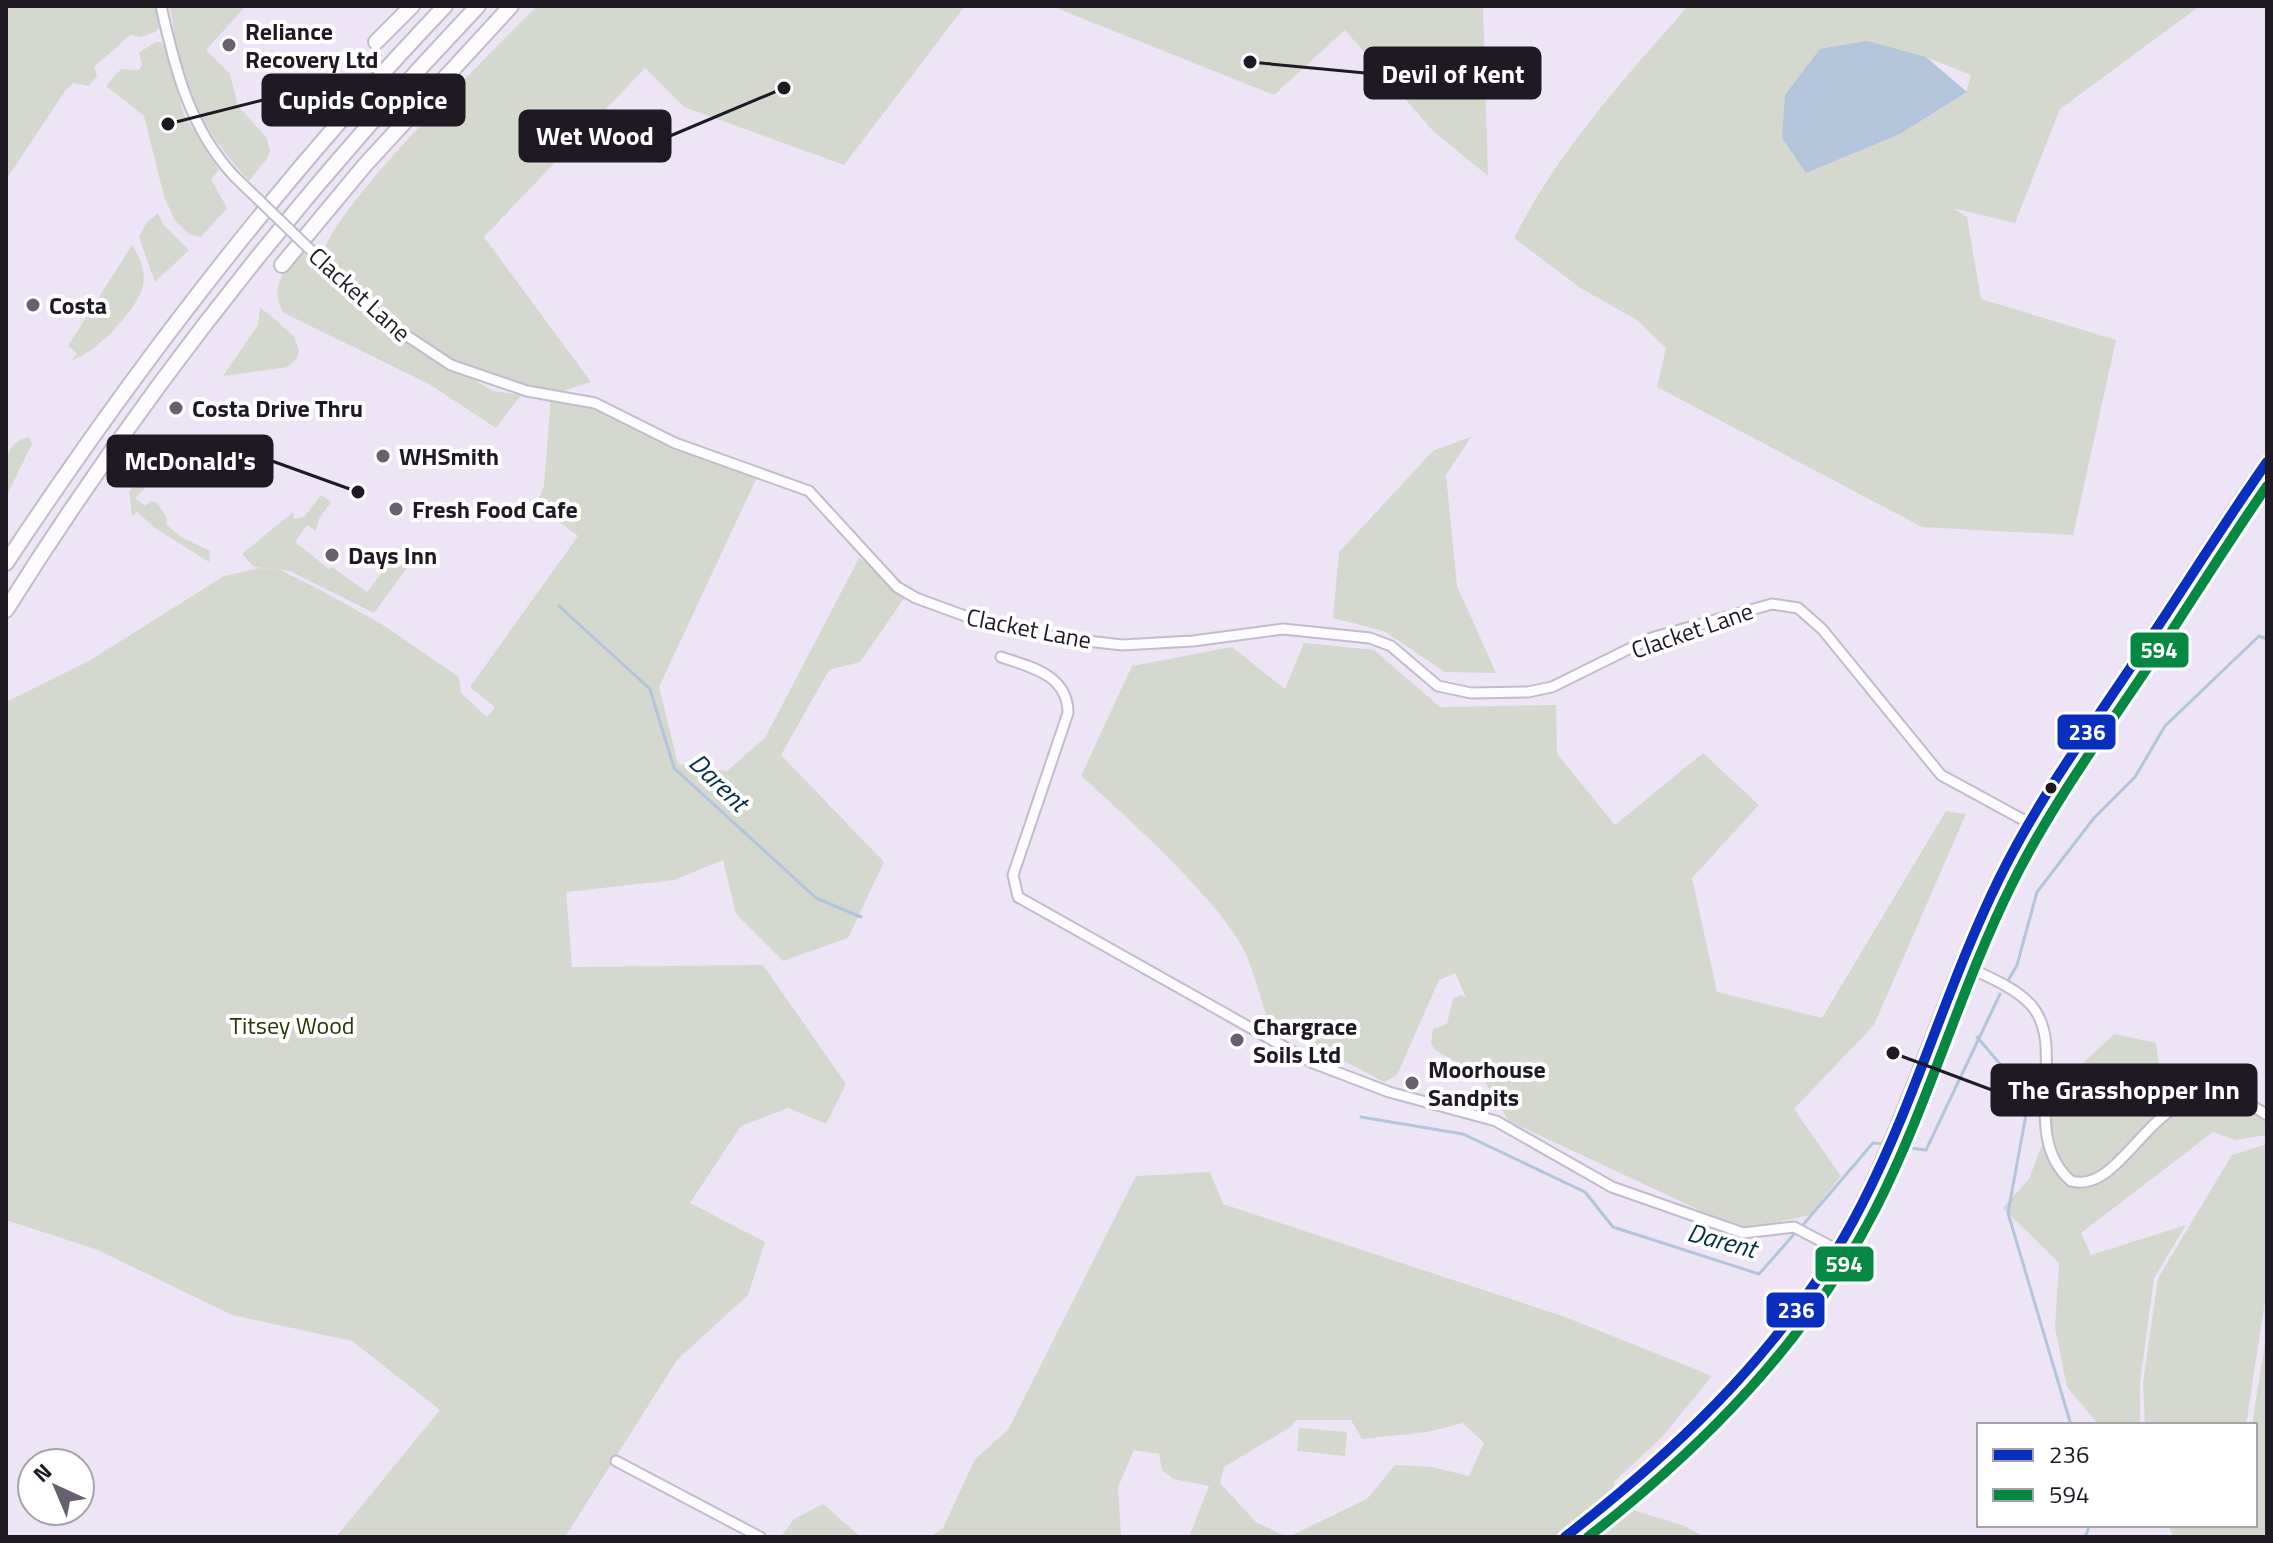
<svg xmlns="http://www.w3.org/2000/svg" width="2273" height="1543" font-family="'Titillium Web',sans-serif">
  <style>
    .green { fill: #d4d8ce; fill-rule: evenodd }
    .water { fill: #b2c5db }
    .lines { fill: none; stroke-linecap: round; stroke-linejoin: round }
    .stream { stroke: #b2c5db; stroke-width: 3 }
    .minor-casing { stroke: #c2bbc9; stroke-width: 13 }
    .major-casing { stroke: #c2bbc9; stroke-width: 16 }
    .highway-casing { stroke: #c2bbc9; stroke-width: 18 }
    .minor { stroke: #fcfbfe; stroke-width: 9 }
    .major { stroke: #fcfbfe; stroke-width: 12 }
    .highway { stroke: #fcfbfe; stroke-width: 14 }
    .minor-bridge-casing { stroke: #c2bbc9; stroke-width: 13; stroke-linecap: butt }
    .minor-bridge { stroke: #fcfbfe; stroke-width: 9 }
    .bus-1-casing { stroke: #fff; stroke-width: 16 }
    .bus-2-casing { stroke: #fff; stroke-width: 16 }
    .bus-1 { stroke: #0a2ebe; stroke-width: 10 }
    .bus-2 { stroke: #068843; stroke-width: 10 }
    .poi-dot { fill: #67606e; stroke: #fff; stroke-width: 3 }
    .bus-dot { fill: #1f1924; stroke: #fff; stroke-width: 3 }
    .labels { text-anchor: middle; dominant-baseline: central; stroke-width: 8; stroke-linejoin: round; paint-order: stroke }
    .poi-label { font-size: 24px; font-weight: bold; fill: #1f1924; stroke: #fff; text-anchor: start }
    .street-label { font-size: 24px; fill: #1f1924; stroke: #fff }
    .park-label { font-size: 24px; fill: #263803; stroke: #fff }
    .water-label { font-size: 26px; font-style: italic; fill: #052c45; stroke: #fff }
    .leader { fill: none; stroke: #1f1924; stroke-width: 3 }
    .callout-dot { fill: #1f1924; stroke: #fff; stroke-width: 3 }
    .callout { fill: #1f1924; stroke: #1f1924; stroke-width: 3 }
    .callout-label { font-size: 26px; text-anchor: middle; font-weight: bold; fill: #fff }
    .line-badge { stroke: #fff; stroke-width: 3 }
    .badge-label { font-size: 22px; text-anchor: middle; font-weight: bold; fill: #fff }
  </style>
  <rect width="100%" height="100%" fill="#ede5f6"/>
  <g class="green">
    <path d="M6 6H156L159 28 155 32 141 37 130 35 94 67 97 76 89 86 73 83 65 91 6 180Z"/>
    <path d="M169 6H246L206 50 230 74 238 106 267 138 270 151 266 160 249 181C208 135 193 108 177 49 173 35 174 20 169 6Z"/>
    <path d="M537 6H965L844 165 684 107 645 68 484 237 591 382 554 394 574 397 758 475 659 687 678 764 727 771 765 738 859 558 910 590 860 662 829 670 781 755 884 862 848 938 783 961 736 914 723 860 674 880 566 892 572 967 763 965 846 1084 826 1124 788 1108 741 1126 690 1203 765 1242 748 1295 677 1360 565 1537H336L440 1410 352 1341 232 1315 98 1250 6 1220V702L89 661 224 576 260 568 280 570 322 591 380 623 459 677 461 693 487 717 495 707 470 687 578 536 537 505 544 486 551 395 475 375 404 336 322 261C319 219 500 44 537 6Z"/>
    <path d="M1051 6H1483L1488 176 1433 131 1345 30 1274 95Z"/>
    <path d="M1688 6H2200L2060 109 2015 223 1953 208 1967 217 1981 299 2116 340 2073 535 1922 527 1657 387 1666 348 1637 320 1582 289 1514 238C1558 151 1624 79 1688 6ZM1926 57 1971 75 1966 93 1900 134 1806 173Z"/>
    <path d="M155 42H161L166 49 184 115 219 170 211 179 227 208 201 237 190 235 175 221 164 196 144 116 106 86 121 69 139 70 142 65 139 53Z"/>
    <path d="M158 213 163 224 189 250 155 282 139 237 147 222Z"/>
    <path d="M132 245C140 257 146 272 143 286 137 310 94 355 72 360L77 353 68 346Z"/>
    <path d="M300 250 382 327 493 391 521 395 496 428 429 384 284 313C268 289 284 271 300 250Z"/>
    <path d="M260 307 294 336 299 351 297 358 288 367 223 376 258 325Z"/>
    <path d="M29 437 32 444 6 497C6 473 0 443 29 437Z"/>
    <path d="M1471 437 1446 475 1457 586 1496 673 1445 672 1384 631 1333 618 1339 552 1434 450Z"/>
    <path d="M139 483 149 484 135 498 145 506 151 501 157 503 167 518 166 524 181 537 210 551 209 562 155 528 137 512 132 516 129 491Z"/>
    <path d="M321 495 331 502 319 519 316 531 307 525 295 542 329 569 332 567 367 592 399 551 412 561 374 613 290 571 254 567 242 554 293 512 294 519 304 517Z"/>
    <path d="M1304 643 1374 650 1440 707 1556 705 1557 754 1615 825 1703 753 1759 805 1692 878 1717 992 1822 1018 1946 811 1966 814 1874 1025 1794 1109 1841 1176 1810 1215 1742 1230 1509 1121 1482 1077 1435 1050 1431 1044 1433 1029 1447 1024 1453 999 1460 995 1466 997 1455 973 1439 980 1397 1075 1384 1082 1278 1026 1270 1028C1262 1003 1255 975 1245 952 1222 903 1123 813 1081 776L1132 666 1232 647 1285 689Z"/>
    <path d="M2114 1034 2156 1043 2163 1093 2239 1083 2267 1118V1135L2235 1140 2213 1132 2081 1233 2091 1255 2186 1225 2154 1278 2140 1383V1425H2099L2067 1387 2055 1328 2059 1263 2003 1208 2029 1179 2055 1110 2078 1068Z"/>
    <path d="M2267 1144V1288L2246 1425H2145L2143 1383 2158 1278 2232 1155Z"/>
    <path d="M1210 1172 1223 1204 1565 1317 1712 1376 1662 1437 1614 1482 1616 1505 1685 1526 1704 1537H1288L1367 1499 1395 1465 1432 1467 1469 1476 1484 1443 1463 1423 1427 1432 1362 1439 1351 1420H1296L1292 1426 1224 1467 1220 1483 1256 1522 1287 1537H1189L1209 1486 1173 1479 1162 1470 1159 1454 1134 1450 1118 1487 1121 1537H930L943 1528 975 1459 1008 1430 1136 1176Z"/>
    <path d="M2267 1330V1537H2174L2167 1525H2255V1425H2252Z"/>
    <path d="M1299 1428 1347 1432 1345 1456 1297 1451Z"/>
    <path d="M823 1504 861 1537H781L794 1519Z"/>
  </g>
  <path class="water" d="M1867 41 1926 57 1967 92 1900 134 1806 173 1782 138 1785 95 1820 49Z"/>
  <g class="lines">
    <g class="stream">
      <path d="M559 606 650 689 674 768 816 898 861 917"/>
      <path d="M2009 979 2017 965 2037 892 2094 818 2135 777 2165 726 2259 636 2267 639"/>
      <path d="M1977 1037 2029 1098 2008 1213 2071 1425"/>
      <path d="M1361 1117 1463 1134 1585 1192 1613 1227 1759 1274 1796 1232"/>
      <path d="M1895 1146 1926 1150 2000 994"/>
      <path d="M1802 1226 1873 1143 1883 1144"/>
      <path d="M2085 1537 2090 1525"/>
    </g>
    <defs>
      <g id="minor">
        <path d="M161 6C175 69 189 127 234 176"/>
        <path d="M322 261 383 320 451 365 527 391 595 403 675 443 809 491 897 587 916 598 976 620 1061 638 1122 645 1193 641 1283 629 1370 638 1391 646 1438 686 1471 693 1528 692 1552 687 1651 638 1772 604 1798 608 1822 629 1941 775 2029 823"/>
        <path d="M1001 657C1031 667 1068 675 1068 713L1013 875 1018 897 1313 1063 1389 1092 1496 1121 1612 1187 1743 1233 1794 1227 1836 1249"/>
        <path d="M1961 964C1983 975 2014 986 2031 1005 2069 1047 2018 1135 2071 1181 2132 1198 2159 1042 2267 1115"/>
        <path d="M616 1461 760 1537"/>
      </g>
      <path id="major" d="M1565 1537C1686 1446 1792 1341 1862 1204 1914 1099 1947 985 1999 879 2037 801 2089 730 2137 658 2181 593 2221 526 2267 462"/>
      <g id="highway">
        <path d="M376 42 412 6"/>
        <path d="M282 265 365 165 511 6"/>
        <path d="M6 563C137 365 281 178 445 6"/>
        <path d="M6 610C142 393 302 191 478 6"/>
      </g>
    </defs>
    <use href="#minor" class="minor-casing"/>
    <use href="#major" class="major-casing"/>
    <use href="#highway" class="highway-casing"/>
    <use href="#minor" class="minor"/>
    <use href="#major" class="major"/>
    <use href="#highway" class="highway"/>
    <defs>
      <path id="minor-bridge" d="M234 176 322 261"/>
    </defs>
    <use href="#minor-bridge" class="minor-bridge-casing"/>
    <use href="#minor-bridge" class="minor-bridge"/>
    <defs>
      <path id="bus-1" d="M1565 1537C1684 1444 1793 1340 1862 1204 1916 1099 1947 985 1999 879 2037 801 2089 730 2137 658 2181 593 2222 526 2267 462"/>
      <path id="bus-2" d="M1588 1537C1703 1447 1807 1342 1875 1210 1929 1104 1960 988 2013 882 2051 806 2101 737 2148 667 2188 607 2226 545 2267 486"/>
    </defs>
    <use href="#bus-1" class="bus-1-casing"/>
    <use href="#bus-2" class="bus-2-casing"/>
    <use href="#bus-1" class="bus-1"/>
    <use href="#bus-2" class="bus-2"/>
  </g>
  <g class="poi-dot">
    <circle cx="229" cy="45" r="8"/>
    <circle cx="33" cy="305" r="8"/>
    <circle cx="176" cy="408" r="8"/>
    <circle cx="383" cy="456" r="8"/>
    <circle cx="396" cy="509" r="8"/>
    <circle cx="332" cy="555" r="8"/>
    <circle cx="1237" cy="1040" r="8"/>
    <circle cx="1412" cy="1083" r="8"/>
  </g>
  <circle class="bus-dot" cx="2051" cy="788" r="7"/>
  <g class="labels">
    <g class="poi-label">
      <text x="245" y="31">Reliance<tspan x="245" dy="28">Recovery Ltd</tspan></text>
      <text x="49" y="305">Costa</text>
      <text x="192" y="408">Costa Drive Thru</text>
      <text x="399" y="456">WHSmith</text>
      <text x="412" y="509">Fresh Food Cafe</text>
      <text x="348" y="555">Days Inn</text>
      <text x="1253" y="1026">Chargrace<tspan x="1253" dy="28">Soils Ltd</tspan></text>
      <text x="1428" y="1069">Moorhouse<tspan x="1428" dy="28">Sandpits</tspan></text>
    </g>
    <g class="street-label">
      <text transform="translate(360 294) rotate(42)">Clacket Lane</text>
      <text transform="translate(1029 628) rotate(11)">Clacket Lane</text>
      <text transform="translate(1692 630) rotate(-19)">Clacket Lane</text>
    </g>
    <g class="park-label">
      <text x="292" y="1025">Titsey Wood</text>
    </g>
    <g class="water-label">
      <text transform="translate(719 782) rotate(44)">Darent</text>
      <text transform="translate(1722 1240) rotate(15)">Darent</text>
    </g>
  </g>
  <path class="leader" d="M1250 62L1365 73M168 124L263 100M784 88L670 136M358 492L272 461M1893 1053L1992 1090"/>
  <g class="callout-dot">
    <circle cx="1250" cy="62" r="8"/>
    <circle cx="168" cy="124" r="8"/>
    <circle cx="784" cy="88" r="8"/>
    <circle cx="358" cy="492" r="8"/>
    <circle cx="1893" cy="1053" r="8"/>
  </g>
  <g class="callout">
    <rect x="1365" y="48" width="175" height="50" rx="8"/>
    <rect x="263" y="75" width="201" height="50" rx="8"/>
    <rect x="520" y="111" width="150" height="50" rx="8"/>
    <rect x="108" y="436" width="164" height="50" rx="8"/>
    <rect x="1992" y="1065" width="264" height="50" rx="8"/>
  </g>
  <g class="callout-label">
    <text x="1453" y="83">Devil of Kent</text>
    <text x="363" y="109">Cupids Coppice</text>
    <text x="595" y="145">Wet Wood</text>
    <text x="190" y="470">McDonald's</text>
    <text x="2124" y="1099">The Grasshopper Inn</text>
  </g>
  <g class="line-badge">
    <rect x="2129" y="631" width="61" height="38" rx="8" fill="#068843"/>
    <rect x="2056" y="713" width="61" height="38" rx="8" fill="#0a2ebe"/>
    <rect x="1814" y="1245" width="61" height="38" rx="8" fill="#068843"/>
    <rect x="1765" y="1291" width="61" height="38" rx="8" fill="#0a2ebe"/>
  </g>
  <g class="badge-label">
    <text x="2159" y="658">594</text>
    <text x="2087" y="740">236</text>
    <text x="1844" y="1272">594</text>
    <text x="1796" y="1318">236</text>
  </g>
  <rect width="2273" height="1543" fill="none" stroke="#1f1924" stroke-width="16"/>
  <rect x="1977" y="1423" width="280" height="104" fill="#ffffff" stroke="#a5a3a7" stroke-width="2"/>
  <rect x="1993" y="1449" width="40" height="12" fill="#0a2ebe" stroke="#a5a3a7" stroke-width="2"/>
  <text x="2049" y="1463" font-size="24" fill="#1f1924">236</text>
  <rect x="1993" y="1489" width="40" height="12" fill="#068843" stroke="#a5a3a7" stroke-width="2"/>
  <text x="2049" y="1503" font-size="24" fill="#1f1924">594</text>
  <g transform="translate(56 1487) rotate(316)"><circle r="38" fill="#ffffff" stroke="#a5a3a7" stroke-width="2"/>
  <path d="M0-6L14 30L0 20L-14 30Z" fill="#67606e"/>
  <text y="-12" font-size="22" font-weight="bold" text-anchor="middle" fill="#1f1924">N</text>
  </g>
</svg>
